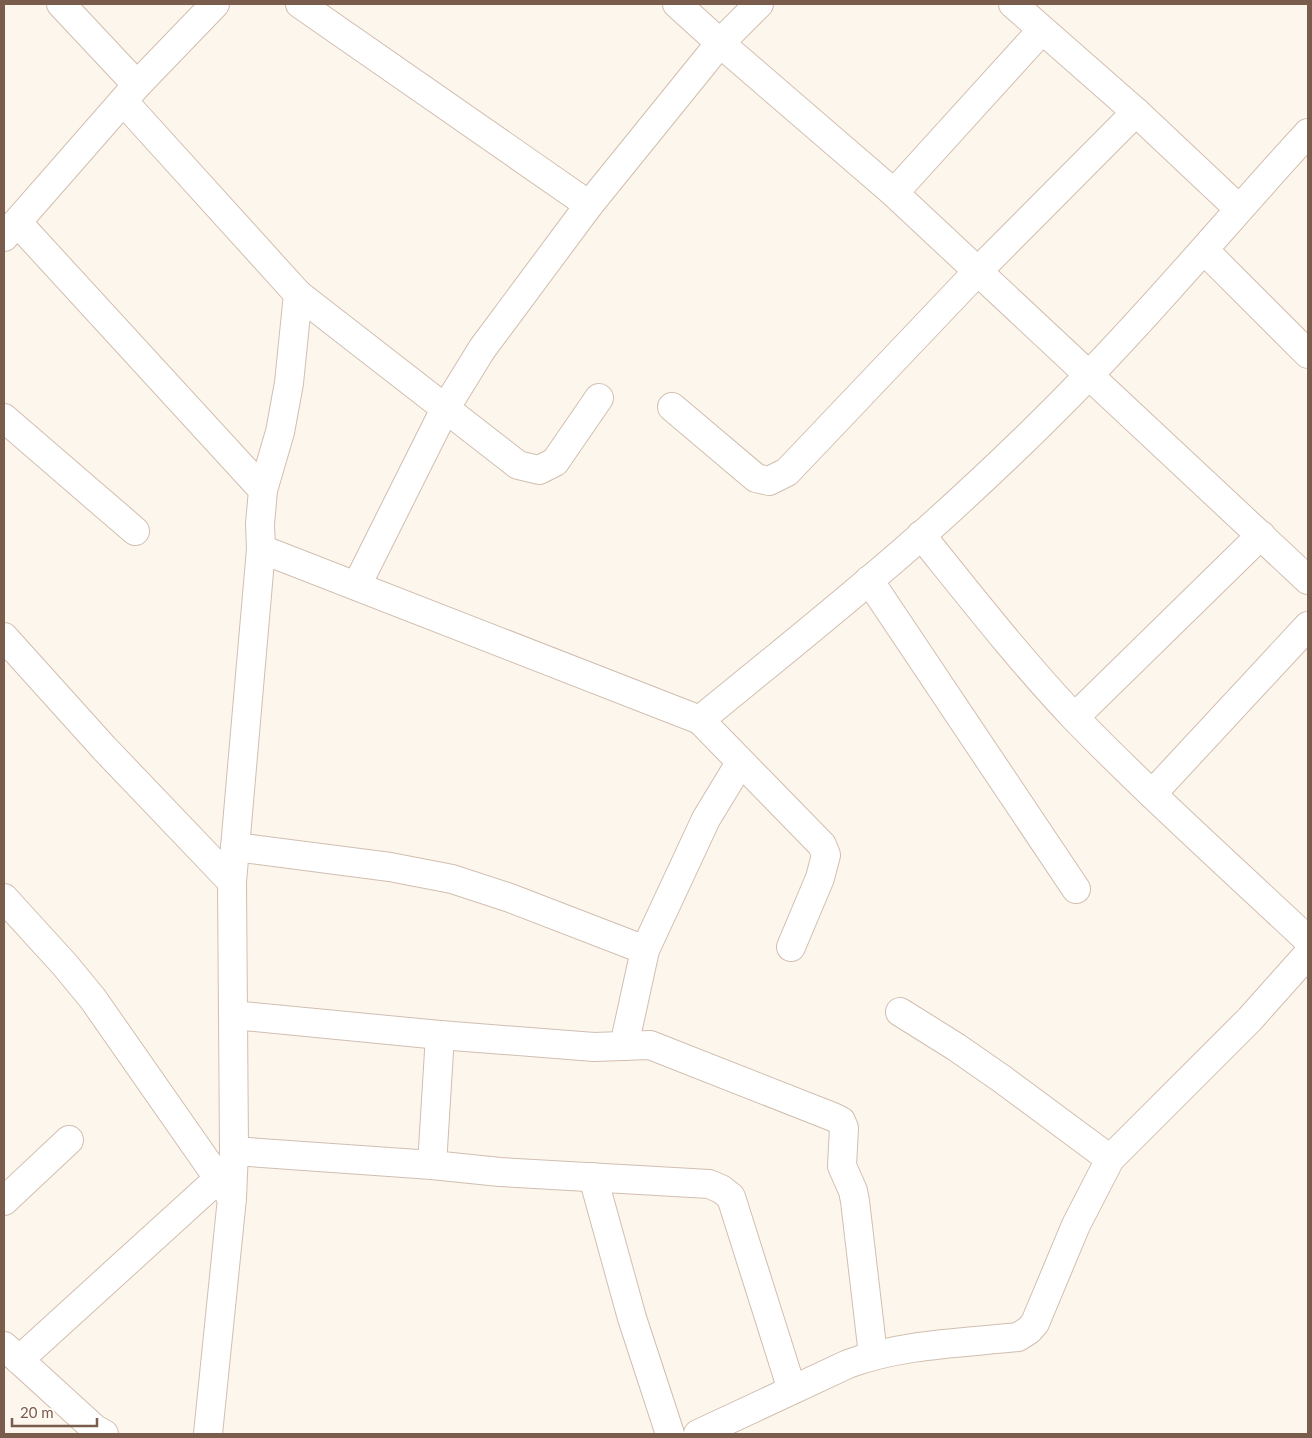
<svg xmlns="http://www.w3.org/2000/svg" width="1312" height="1438" font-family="Lato,sans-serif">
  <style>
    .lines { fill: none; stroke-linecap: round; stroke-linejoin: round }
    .street-casing { stroke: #d1beb0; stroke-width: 30 }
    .street { stroke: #fff; stroke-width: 28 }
  </style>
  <rect width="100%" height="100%" fill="#fdf6ec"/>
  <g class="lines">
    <defs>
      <g id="street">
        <path d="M61 4 137 85"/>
        <path d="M300 4 589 205"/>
        <path d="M677 4 720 43 894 193 1308 580"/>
        <path d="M1013 4 1136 112 1239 209"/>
        <path d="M124 102 298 294 518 465 539 470 555 462 599 398"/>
        <path d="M894 193 1042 30"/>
        <path d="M17 222 263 490 260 524 261 549 232 882 234 1151 232 1198 208 1434"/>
        <path d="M4 237 137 85 215 4"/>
        <path d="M1204 250 1308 354"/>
        <path d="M672 407 756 478 769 481 787 472 978 271 1136 112"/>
        <path d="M4 418 135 531"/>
        <path d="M263 490 280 432 289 383 298 294"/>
        <path d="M921 535C971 597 1020 660 1075 718 1150 795 1230 867 1308 940"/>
        <path d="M261 549 700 720C774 659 850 599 922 535 979 484 1035 431 1088 376 1164 298 1234 213 1308 133"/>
        <path d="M869 580 1076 889"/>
        <path d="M357 585 445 409 482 349 589 205 720 43 759 4"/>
        <path d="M4 637 104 748 232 882"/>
        <path d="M1075 717 1261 535"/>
        <path d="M700 720 822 845 826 855 820 878 791 947"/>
        <path d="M1152 794 1308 626"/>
        <path d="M235 847 390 867 452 879 510 898 645 950"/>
        <path d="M4 898 65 965 93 999 232 1198"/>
        <path d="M900 1012 956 1047 1002 1079 1110 1159"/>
        <path d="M233 1015 440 1035 594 1047 650 1045 833 1117 841 1121 844 1128 842 1166 853 1191 855 1201 873 1355"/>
        <path d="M624 1046 645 950 706 819 740 763"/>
        <path d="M234 1151 432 1165 500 1172 709 1184 721 1189 731 1197 792 1390"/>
        <path d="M432 1165 440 1035"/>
        <path d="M593 1177 632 1318 670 1434"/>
        <path d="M4 1201 69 1140"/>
        <path d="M4 1346 95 1429 104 1434"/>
        <path d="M19 1360 219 1178"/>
        <path d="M698 1434 848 1364C901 1344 962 1343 1018 1337L1029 1330 1035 1323 1076 1225 1110 1159 1250 1019 1308 954"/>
      </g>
    </defs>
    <use href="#street" class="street-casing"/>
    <use href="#street" class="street"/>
  </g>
  <rect width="1312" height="1438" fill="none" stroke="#7a5c4d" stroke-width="10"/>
  <path d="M12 1418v8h85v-8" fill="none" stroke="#7a5c4d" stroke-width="2.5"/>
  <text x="20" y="1418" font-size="15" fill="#7a5c4d" stroke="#fffaf3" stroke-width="4" paint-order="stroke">20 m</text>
</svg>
